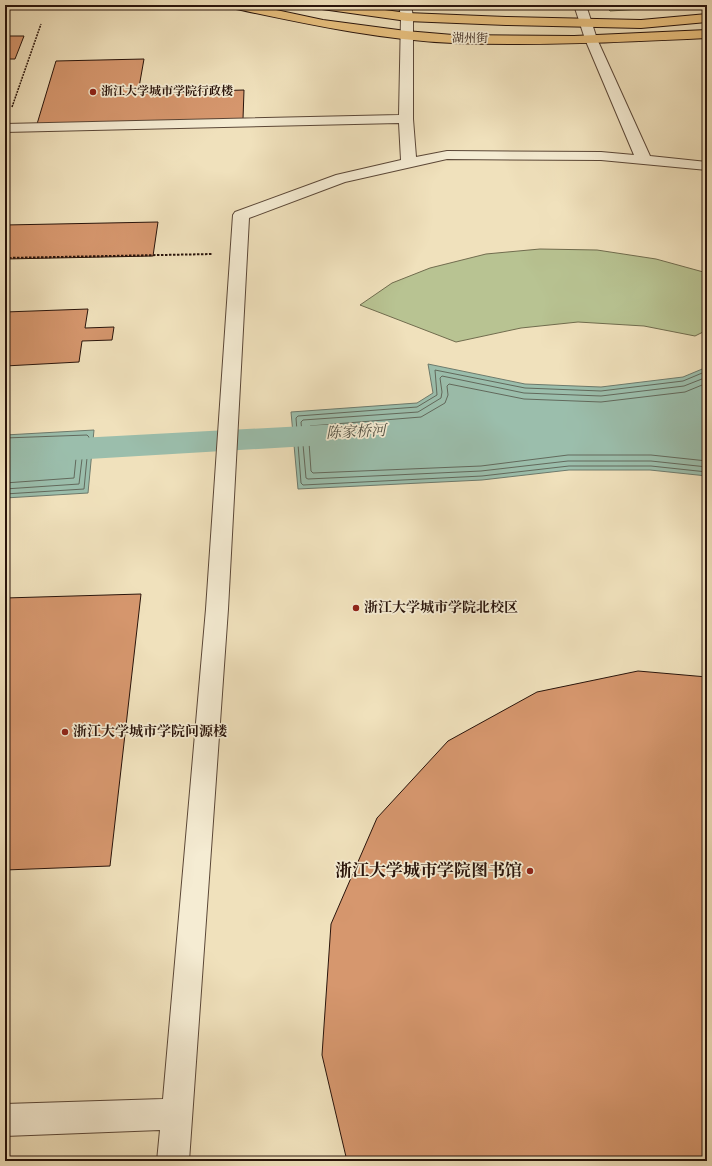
<svg xmlns="http://www.w3.org/2000/svg" width="712" height="1166" font-family="Vollkorn,'Noto Serif SC',serif">
  <style>
    .green { fill: #b8c392; stroke: #706c4e }
    .water { fill: #9bbeac; stroke: #6d7a6c }
    .lines { fill: none; stroke-linecap: round; stroke-linejoin: round }
    .shore { stroke: #62695c; stroke-width: 1 }
    .canal { fill: #9bbeac; fill-rule: evenodd }
    .building { fill: #d6976e; stroke: #29140b }
    .minor-casing { stroke: #5b4737; stroke-width: 2 }
    .major-casing { stroke: #29140b; stroke-width: 2 }
    .path-far1 { stroke: #29140b; stroke-width: 1.5; stroke-dasharray: 2 1; stroke-linecap: butt }
    .path { stroke: #29140b; stroke-width: 2; stroke-dasharray: 2.5 1.5; stroke-linecap: butt }
    .minor { fill: #f5ecd3; fill-rule: evenodd }
    .major { fill: #e8c07e; fill-rule: evenodd }
    .poi-dot { fill: #8f2418; stroke: #f5ecd3; stroke-width: 1.5 }
    .labels { text-anchor: middle; dominant-baseline: central; stroke-width: 3.5; stroke-linejoin: round; paint-order: stroke }
    .far-street-label { font-size: 12px; fill: #29140b; stroke: #f5ecd3 }
    .far-poi-label { font-size: 12px; font-weight: bold; fill: #29140b; stroke: #f5ecd3; text-anchor: start }
    .poi-label { font-size: 14px; font-weight: bold; fill: #29140b; stroke: #f5ecd3; text-anchor: start }
    .water-label { font-size: 15px; font-style: italic; fill: #515043; stroke: #f5ecd3 }
    .near-poi-label { font-size: 17px; font-weight: bold; fill: #29140b; stroke: #f5ecd3; text-anchor: end }
  </style>
  <rect width="100%" height="100%" fill="#f0e1bc"/>
  <filter id="stains"><feTurbulence type="fractalNoise" baseFrequency=".005" numOctaves="4"/><feColorMatrix values="0 0 0 0 .2 0 0 0 0 .09 0 0 0 0 .02 0 0 0 .5 -.17"/></filter>
  <radialGradient id="worn" r=".72"><stop offset=".6" stop-color="#630" stop-opacity="0"/><stop offset="1" stop-color="#630" stop-opacity=".3"/></radialGradient>
  <g class="green">
    <path d="M604 5H707L610 11Z"/>
    <path d="M540 249 597 250 656 259 707 273V330L695 336 644 326 578 322 521 328 456 342 360 305 392 283 430 268 486 254Z"/>
  </g>
  <g class="water">
    <path d="M428 364 525 384 601 387 683 377 707 367V476L650 470H569L482 480 298 489 291 412 417 403 433 393Z"/>
    <path d="M94 430 88 493 5 498V435Z"/>
  </g>
  <g class="lines">
    <g class="shore">
      <path d="M707 371 683 381 601 391 525 388 435 370 437 395 417 407 298 416 296 418 301 483 303 485 482 476 569 466H651L707 472"/>
      <path d="M707 377 684 386 601 396 524 393 442 376 440 378 442 392 441 398 418 412 303 420 301 422 306 478 308 479 481 471 568 461H651L707 467"/>
      <path d="M707 383 685 392 601 402 524 399 449 384 447 386 448 395 445 403 421 417 310 426 308 428 311 471 313 473 481 466 568 455H651L707 461"/>
      <path d="M5 438 87 435 89 437 84 489 5 494"/>
      <path d="M5 443 82 440 84 442 79 484 5 489"/>
      <path d="M5 449 75 446 77 448 74 478 5 483"/>
    </g>
    <path class="canal" d="M341 424 352 427 356 434 352 441 341 444 5 464V442Z"/>
  </g>
  <g class="building">
    <path d="M5 36H24L15 59H5Z"/>
    <path d="M144 59 138 93 244 90 243 119 37 124 56 61Z"/>
    <path d="M158 222 153 256 5 259V225Z"/>
    <path d="M88 309 85 328 114 327 112 340 82 341 79 362 5 366V312Z"/>
    <path d="M141 594 110 866 5 870V598Z"/>
    <path d="M638 671 707 677V1161H347L322 1055 331 924 377 818 448 741 537 692Z"/>
  </g>
  <g class="lines">
    <defs>
      <path id="minor" d="M399 5H411L413 17V119L416 157 447 151 601 152 634 155 585 39 574 5H586L597 39 650 156 707 162V170L601 160 447 159 345 182 249 218 228 609 189 1161H157L160 1130 5 1136V1104L163 1099 206 609 233 215 235 212 336 175 401 160 399 123 5 132V124L399 115 401 17Z"/>
      <g id="major">
        <path d="M230 5H253L323 20 406 31 453 35 574 36 707 30V38C623 42 538 46 453 43 380 40 308 24 236 9L232 8Z"/>
        <path d="M316 5H348L407 13 506 17 641 20 707 14V22L641 28 506 25 407 21 322 9 318 8Z"/>
      </g>
    </defs>
    <use href="#minor" class="minor-casing"/>
    <use href="#major" class="major-casing"/>
    <path class="path-far1" d="M12 107 41 24"/>
    <path class="path" d="M5 258 213 254"/>
    <use href="#minor" class="minor"/>
    <use href="#major" class="major"/>
  </g>
  <g class="poi-dot">
    <circle cx="93" cy="92" r="4"/>
    <circle cx="356" cy="608" r="4"/>
    <circle cx="65" cy="732" r="4"/>
    <circle cx="530" cy="871" r="4"/>
  </g>
  <g class="labels">
    <g class="far-street-label">
      <text transform="translate(470 39) rotate(1)">湖州街</text>
    </g>
    <g class="far-poi-label">
      <text x="101" y="92">浙江大学城市学院行政楼</text>
    </g>
    <g class="poi-label">
      <text x="364" y="608">浙江大学城市学院北校区</text>
      <text x="73" y="732">浙江大学城市学院问源楼</text>
    </g>
    <g class="water-label">
      <text transform="translate(356 433) rotate(-3)">陈家桥河</text>
    </g>
    <g class="near-poi-label">
      <text x="522" y="871">浙江大学城市学院图书馆</text>
    </g>
  </g>
  <rect width="712" height="1166" fill="none" stroke="#f0e1bc" stroke-width="20"/>
  <rect x="6" y="6" width="700" height="1154" fill="none" stroke="#29140b" stroke-width="2"/>
  <rect x="10" y="10" width="692" height="1146" fill="none" stroke="#29140b"/>
  <rect width="100%" height="100%" filter="url(#stains)"/>
  <rect width="100%" height="100%" fill="url(#worn)"/>
</svg>
